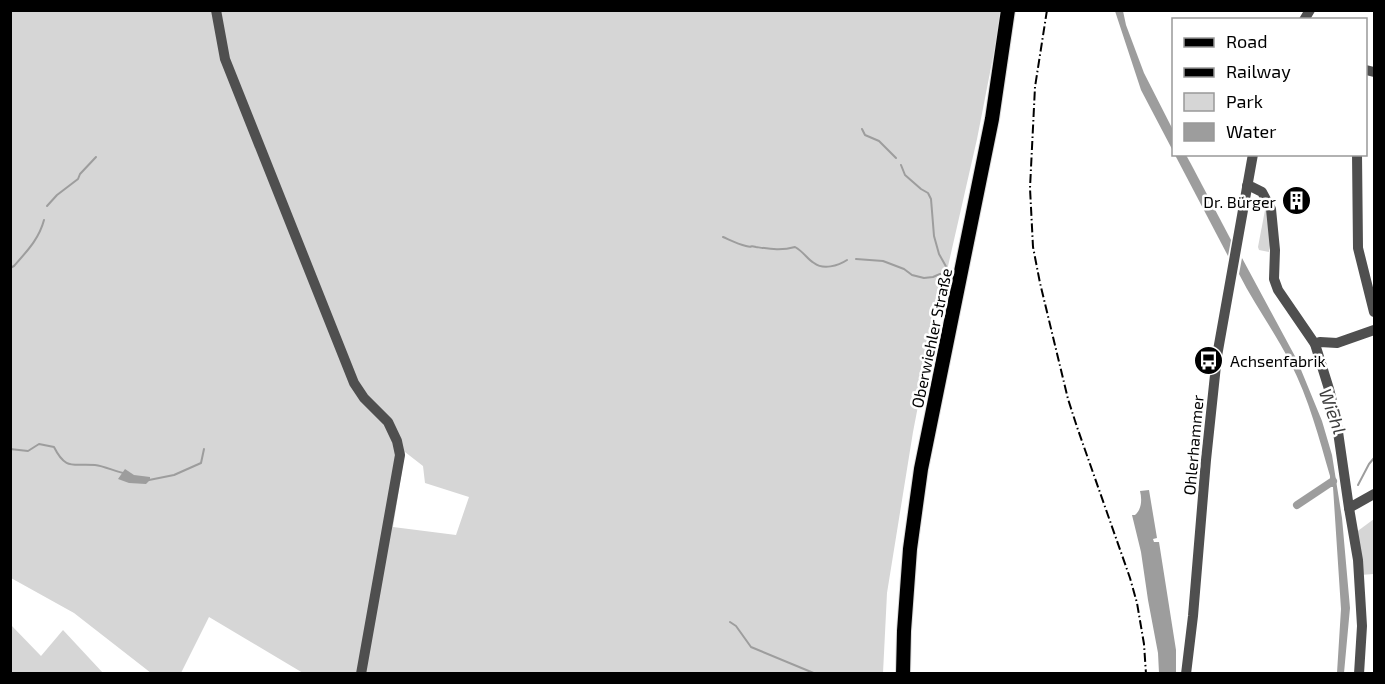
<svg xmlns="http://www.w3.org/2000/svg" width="1385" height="684" font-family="'Exo 2',sans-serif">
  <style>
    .green { fill: #d6d6d6; fill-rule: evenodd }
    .water { fill: #9d9d9d }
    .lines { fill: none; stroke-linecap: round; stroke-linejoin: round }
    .stream { stroke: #9d9d9d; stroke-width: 2 }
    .canal { stroke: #9d9d9d; stroke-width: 8 }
    .major-casing { stroke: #dbdbdb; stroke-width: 16 }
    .minor { stroke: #4f4f4f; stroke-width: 10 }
    .major { stroke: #000; stroke-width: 14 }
    .rail { stroke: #000; stroke-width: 2; stroke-dasharray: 9 3 1.5 3; stroke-linecap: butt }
    .labels { text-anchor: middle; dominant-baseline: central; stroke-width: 5; stroke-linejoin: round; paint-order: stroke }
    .poi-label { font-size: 16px; fill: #000; stroke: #fff; text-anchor: end }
    .street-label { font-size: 16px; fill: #000; stroke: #fff }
    .water-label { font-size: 18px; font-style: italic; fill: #3e3e3e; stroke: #fff }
  </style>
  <rect width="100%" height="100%" fill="#fff"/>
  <g class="green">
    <path d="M10 11H1002L977 139 928 354 913 432 887 593 883 673H303L209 617 181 673H151L74 613 11 578ZM405 452 423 466 425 483 469 497 456 535 393 527Z"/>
    <path d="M1268 209 1271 238 1269 252 1259 250 1258 247 1265 210Z"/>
    <path d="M1374 519V574L1360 575 1355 533Z"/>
    <path d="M10 624 41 656 63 630 103 673H11Z"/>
  </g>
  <g class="water">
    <path d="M1115 11H1123L1126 25 1144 73 1173 130V151L1141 90Z"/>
    <path d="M1175 155H1186L1191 164 1231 240 1228 256Z"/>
    <path d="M1242 258 1297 360 1322 421 1332 455 1342 518 1350 608 1344 673H1337L1341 609 1333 487H1330V476C1319 438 1309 399 1290 362 1275 332 1254 304 1239 274Z"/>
    <path d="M125 469 134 475 150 477V480L146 484 129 483 118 479Z"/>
    <path d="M1149 490 1157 538 1153 539 1154 542H1159L1176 650V673H1159L1158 653 1148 600 1141 552 1132 515H1135C1142 509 1142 499 1140 491Z"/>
  </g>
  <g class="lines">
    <g class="stream">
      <path d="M862 129 865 135 879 141 896 158"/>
      <path d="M47 206 57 195 78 179 80 174 96 157"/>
      <path d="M723 237C730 240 738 244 746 246 754 248 748 245 756 247 770 249 781 251 795 247 804 252 807 259 814 263 823 270 838 266 847 260"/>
      <path d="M856 259 883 261 904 269 912 275 924 278 933 277 940 274H945L948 270 939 254 934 236 931 199 928 193 921 189 905 175 901 165"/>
      <path d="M10 268 14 266C27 251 39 239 44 220"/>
      <path d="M10 449 28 451 39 444 54 447C66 471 73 463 95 465 104 466 114 471 123 473"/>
      <path d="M149 480 174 475 201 463 204 449"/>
      <path d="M1358 485 1369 464 1374 458"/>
      <path d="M730 622 736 626 751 647 816 674"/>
    </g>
    <path class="canal" d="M1297 505 1333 481"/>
    <defs>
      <path id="major" d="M903 674 904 631 910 549 921 469 992 119 1008 10"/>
    </defs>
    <use href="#major" class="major-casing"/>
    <g class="minor">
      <path d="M216 10 225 59 354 383 364 398 388 422 397 441 400 455 361 674"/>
      <path d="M1304 20 1310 10"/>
      <path d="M1366 70 1374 72"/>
      <path d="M1357 154 1358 248 1374 312"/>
      <path d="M1247 186 1252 187 1262 192 1271 209 1275 250 1274 279 1278 290 1315 344 1329 389 1336 418 1349 508 1358 560 1362 626 1359 674"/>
      <path d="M1315 344 1320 342 1337 343 1374 330"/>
      <path d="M1349 508 1374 494"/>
      <path d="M1186 674 1193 616 1206 460 1217 356 1253 154"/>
    </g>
    <use href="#major" class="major"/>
    <path class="rail" d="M1047 10 1035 87 1030 188 1033 247 1040 283 1068 399 1077 427 1130 578 1137 603 1144 644 1146 674"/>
  </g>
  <defs>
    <symbol id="building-disc" viewBox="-11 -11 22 22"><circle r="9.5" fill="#000" stroke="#fff"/><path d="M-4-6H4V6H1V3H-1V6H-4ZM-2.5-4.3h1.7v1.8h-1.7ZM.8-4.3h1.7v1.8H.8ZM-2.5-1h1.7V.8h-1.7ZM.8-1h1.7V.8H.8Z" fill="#fff"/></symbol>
    <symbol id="bus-disc" viewBox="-11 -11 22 22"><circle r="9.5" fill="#000" stroke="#fff"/><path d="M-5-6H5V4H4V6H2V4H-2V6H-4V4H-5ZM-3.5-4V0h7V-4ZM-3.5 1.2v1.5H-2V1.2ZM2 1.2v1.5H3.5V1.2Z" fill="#fff"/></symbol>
  </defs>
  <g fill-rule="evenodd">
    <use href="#building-disc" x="1280" y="184" width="33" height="33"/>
    <use href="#bus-disc" x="1192" y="344" width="33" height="33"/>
  </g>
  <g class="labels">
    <g class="poi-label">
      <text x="1276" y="201">Dr. Bürger</text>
      <text x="1230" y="360" text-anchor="start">Achsenfabrik</text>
    </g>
    <g class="street-label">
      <text transform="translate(931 338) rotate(-78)">Oberwiehler Straße</text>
      <text transform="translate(1193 445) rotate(-85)">Ohlerhammer</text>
    </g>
    <g class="water-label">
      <text transform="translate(1333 411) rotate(70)">Wiehl</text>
    </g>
  </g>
  <rect width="1385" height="684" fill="none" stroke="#000000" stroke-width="24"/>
  <rect x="1172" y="18" width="195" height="138" fill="#ffffff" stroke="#999999" stroke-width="1.5"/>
  <rect x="1184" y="38" width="30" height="9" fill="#000000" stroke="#999999" stroke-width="1.5"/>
  <text x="1226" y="48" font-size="18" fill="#000000">Road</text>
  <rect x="1184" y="68" width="30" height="9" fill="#000000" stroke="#999999" stroke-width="1.5"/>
  <text x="1226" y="78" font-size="18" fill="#000000">Railway</text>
  <rect x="1184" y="93" width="30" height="18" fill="#d6d6d6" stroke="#999999" stroke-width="1.5"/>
  <text x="1226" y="108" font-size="18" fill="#000000">Park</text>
  <rect x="1184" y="123" width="30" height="18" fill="#9d9d9d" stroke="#999999" stroke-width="1.5"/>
  <text x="1226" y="138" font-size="18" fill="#000000">Water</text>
</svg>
